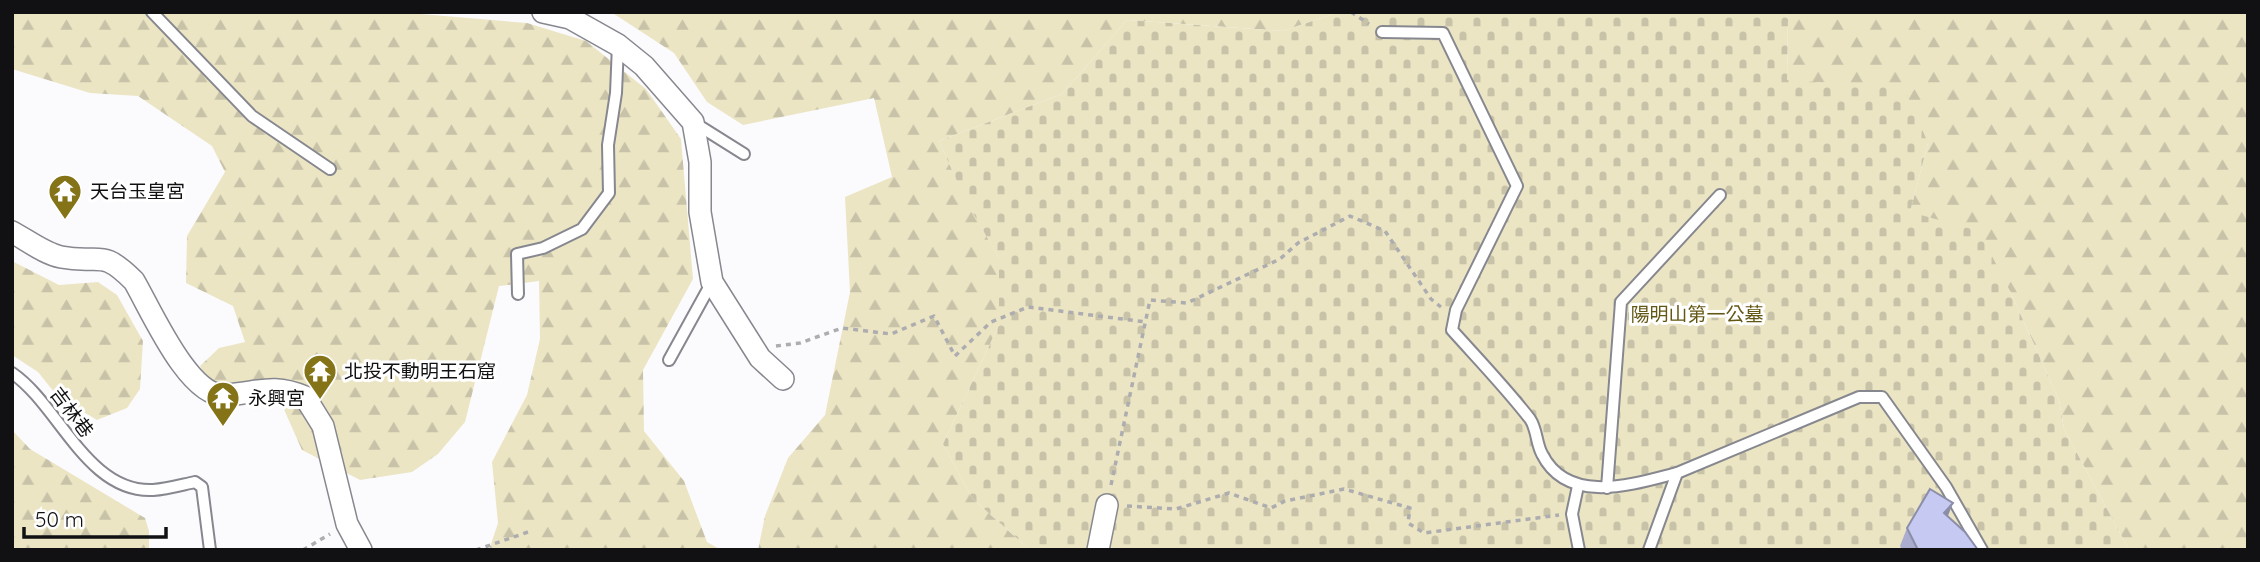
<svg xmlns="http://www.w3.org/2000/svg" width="2260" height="562" font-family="Quicksand,'Noto Sans TC',sans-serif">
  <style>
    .forest { fill: url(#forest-firs) }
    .cemetery { fill: url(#cemetery-stones) }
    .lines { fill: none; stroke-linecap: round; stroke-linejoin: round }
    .service-casing { stroke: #87888f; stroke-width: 14 }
    .minor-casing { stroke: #87888f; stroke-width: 24 }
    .path { stroke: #adadb0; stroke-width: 3.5; stroke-dasharray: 5 5; stroke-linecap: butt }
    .service { stroke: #fff; stroke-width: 10 }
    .minor { stroke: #fff; stroke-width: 21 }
    .wall { fill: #aaadcf }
    .shaded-wall { fill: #8b8da9 }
    .building { fill: #c6c9f1; stroke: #8b8da9; stroke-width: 2 }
    .labels { text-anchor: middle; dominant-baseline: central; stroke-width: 6; stroke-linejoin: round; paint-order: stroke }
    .poi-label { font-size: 19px; fill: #111114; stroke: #fff; text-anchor: start }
    .park-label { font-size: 19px; fill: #635714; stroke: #fff }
    .street-label { font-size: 19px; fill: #111114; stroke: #fff }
  </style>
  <defs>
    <pattern id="forest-firs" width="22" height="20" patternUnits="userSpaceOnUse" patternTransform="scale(1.75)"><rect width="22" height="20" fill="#ebe5c4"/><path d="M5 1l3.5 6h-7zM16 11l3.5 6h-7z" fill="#c8c3a8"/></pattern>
    <pattern id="cemetery-stones" width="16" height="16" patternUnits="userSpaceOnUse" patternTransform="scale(1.75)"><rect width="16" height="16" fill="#ebe5c4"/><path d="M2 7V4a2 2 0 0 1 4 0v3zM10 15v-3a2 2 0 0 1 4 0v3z" fill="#c8c3a8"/></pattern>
  </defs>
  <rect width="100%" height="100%" fill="#fbfbfe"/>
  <g class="forest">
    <path d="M12 12H397L527 23 586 41 646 89 681 139 693 279 643 370 644 431 684 481 707 542 721 550H489L498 523 492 462 527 395 540 339 539 281 499 286 465 422 438 454 412 472 360 480 302 450 270 378 225 389 209 384 200 366 219 348 245 342 233 306 186 283 187 236 225 172 212 146 138 96 90 93 12 69Z"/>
    <path d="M611 12H1339L1283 31 1127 20 1062 94 939 141 965 198 999 258V325L943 444 972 498 1030 550H758L765 516 788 458 825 415 850 292 845 197 892 177 874 98 743 125 707 102 674 53Z"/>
    <path d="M1784 12H2248V550H2129L2064 429 2059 400 2010 291 1910 212 1928 143 1787 80 1788 19Z"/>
    <path d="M12 261 59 285 98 282 117 295 143 341 140 389 127 408 97 420 58 397 38 372 12 355Z"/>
    <path d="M12 430 30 449 145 518 149 531V550H12Z"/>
  </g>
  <path class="cemetery" d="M1339 12H1784L1788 19 1787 80 1904 88 1928 143 1910 212 1979 231 2010 291 2059 400 2064 429 2129 550H1030L972 498 943 444 999 325V258L965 199 939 141 1062 94 1127 20 1283 31Z"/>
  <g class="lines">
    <defs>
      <g id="service">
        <path d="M152 12 252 116 330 169"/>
        <path d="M1382 32 1443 33 1517 186 1456 310 1452 330C1478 359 1506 388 1530 419 1537 429 1536 443 1542 454 1568 506 1634 484 1677 473L1859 397H1882L1946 487 1982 550"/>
        <path d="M693 122 744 154"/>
        <path d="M518 294 517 254 543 248 582 229 609 193 608 145 616 93 618 45"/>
        <path d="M669 360 712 282"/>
        <path d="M12 373C59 405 87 493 153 490 167 489 181 485 195 482L202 487 210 550"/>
        <path d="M1578 486 1572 514 1579 550"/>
        <path d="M1607 488 1621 302 1720 195"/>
        <path d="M1649 550 1677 473"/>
      </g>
      <g id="minor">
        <path d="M543 12 570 18 618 45 644 66 693 122 700 162V212L712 282 760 358 783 379"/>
        <path d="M12 232C27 240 45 254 61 257 101 265 100 247 134 281 151 310 189 398 225 395 258 393 272 383 305 397L323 426 347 524 361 550"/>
        <path d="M1098 550 1107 505"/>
      </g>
    </defs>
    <use href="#service" class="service-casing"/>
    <use href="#minor" class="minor-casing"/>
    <g class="path">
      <path d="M1351 12 1369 24"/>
      <path d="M776 346 800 343 842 328 891 334 934 316 955 356 991 322 1028 307 1146 322"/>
      <path d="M1111 485 1150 300 1187 303 1280 259 1298 243 1350 216 1385 231 1431 299 1441 307"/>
      <path d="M1127 506 1176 509 1229 493 1271 508 1285 501 1344 489 1410 508 1408 523 1424 533 1559 515"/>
      <path d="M303 550 330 534"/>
      <path d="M476 550 528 532"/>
    </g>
    <use href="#service" class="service"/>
    <use href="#minor" class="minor"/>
  </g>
  <path class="wall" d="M1948 516 1978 550H1902L1900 546 1907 528Z"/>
  <path class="shaded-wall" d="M1953 503 1946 521 1944 513Z"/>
  <path class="building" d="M1930 489 1953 503 1944 513 1965 532 1978 550H1918L1907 528Z"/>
  <defs>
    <symbol id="temple-pin" viewBox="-11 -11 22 30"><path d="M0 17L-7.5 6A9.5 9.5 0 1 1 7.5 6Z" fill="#847417" stroke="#fff"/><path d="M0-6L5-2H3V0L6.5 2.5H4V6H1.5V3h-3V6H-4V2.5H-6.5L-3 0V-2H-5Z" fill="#fff"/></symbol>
  </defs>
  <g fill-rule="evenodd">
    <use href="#temple-pin" x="46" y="172" width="38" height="52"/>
    <use href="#temple-pin" x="301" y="352" width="38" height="52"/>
    <use href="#temple-pin" x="204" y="379" width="38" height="52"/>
  </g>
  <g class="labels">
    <g class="poi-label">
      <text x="90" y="191">天台玉皇宮</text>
      <text x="344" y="371">北投不動明王石窟</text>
      <text x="248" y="398">永興宮</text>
    </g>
    <g class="park-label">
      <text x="1697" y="314">陽明山第一公墓</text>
    </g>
    <g class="street-label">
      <text transform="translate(72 412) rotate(53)">吉林巷</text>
    </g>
  </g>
  <rect width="2260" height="562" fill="none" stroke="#111114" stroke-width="28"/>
  <path d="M24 527v10h142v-10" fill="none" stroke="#111114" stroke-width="3.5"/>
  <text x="35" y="527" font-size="21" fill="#111114" stroke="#ffffff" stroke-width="5" paint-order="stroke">50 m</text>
</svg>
